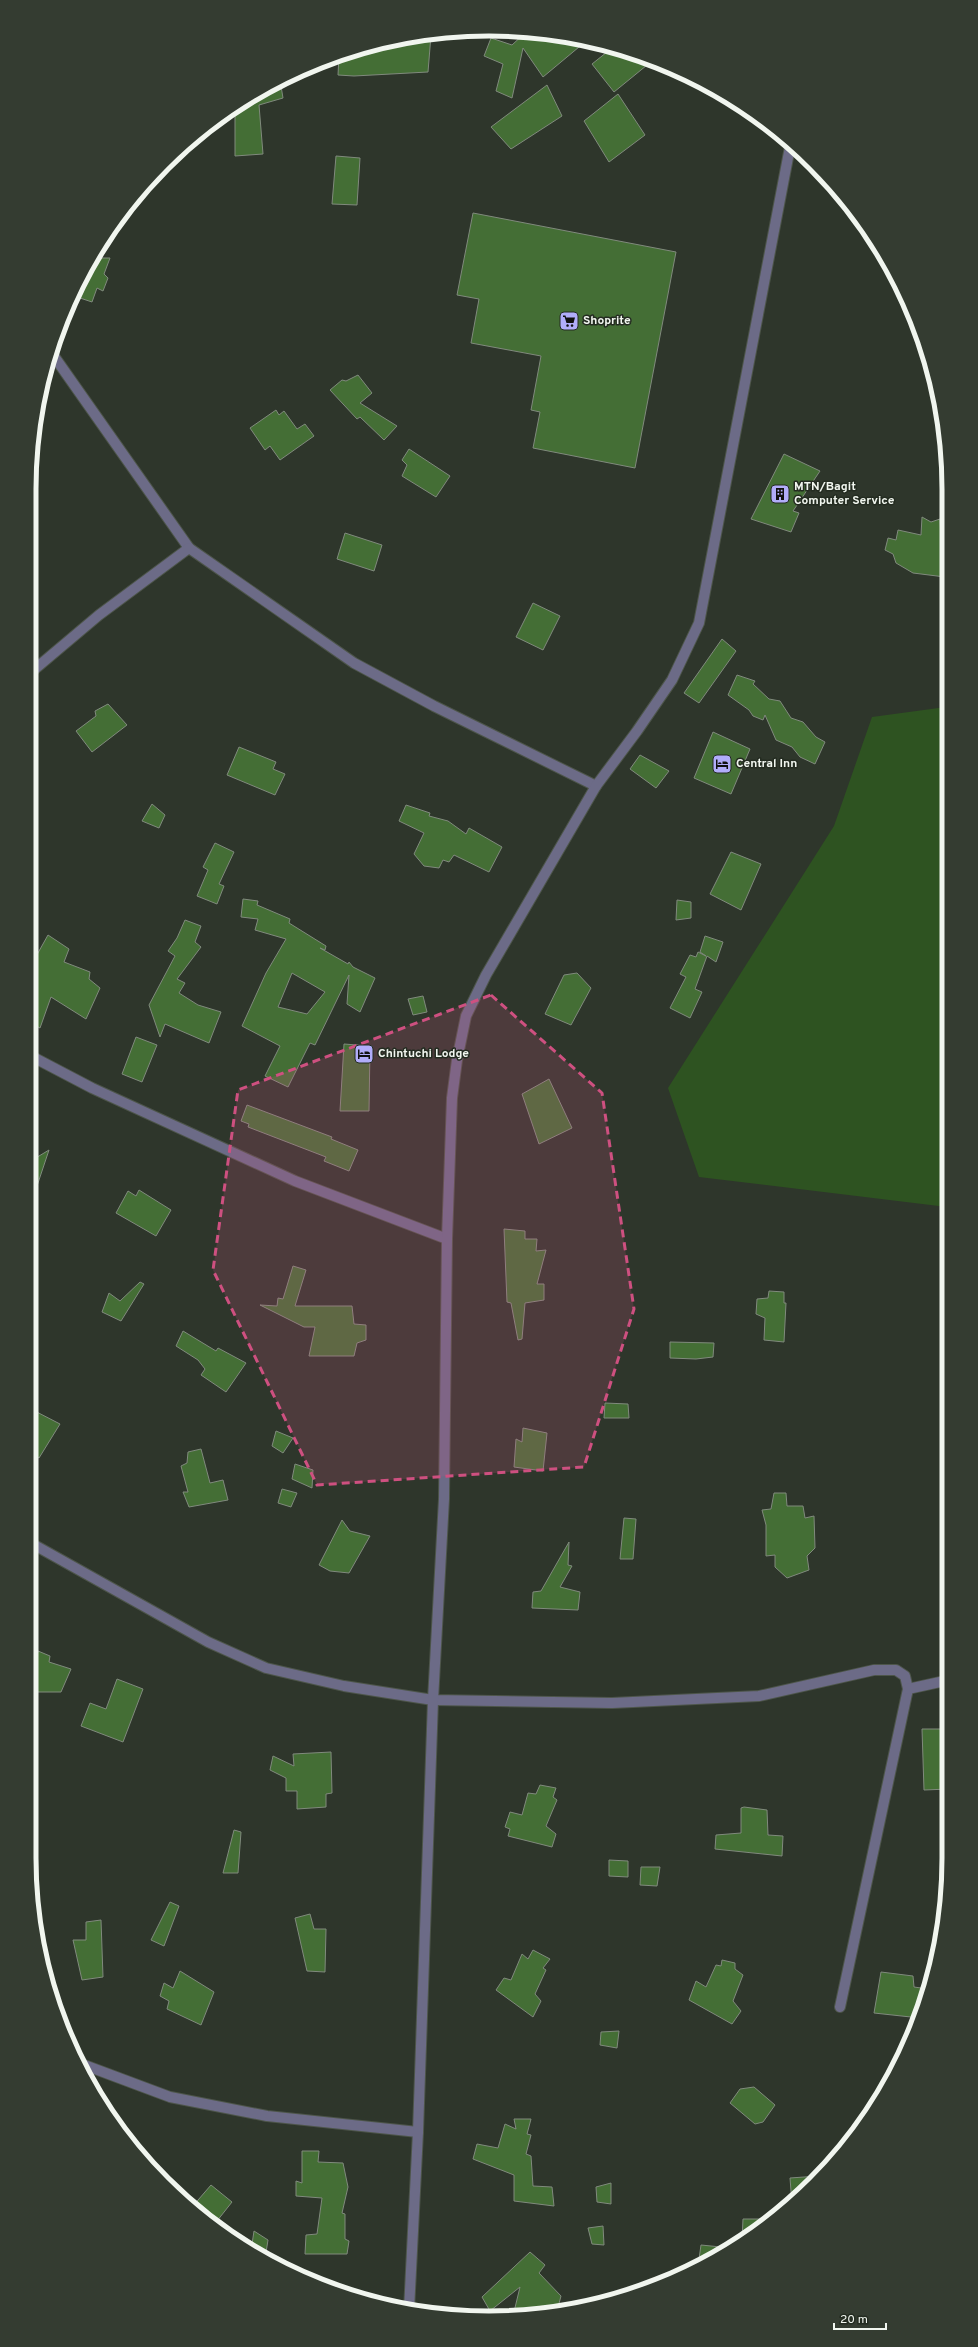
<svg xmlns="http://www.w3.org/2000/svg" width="978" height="2347" font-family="Overpass,sans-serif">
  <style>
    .green { fill: #2e5321 }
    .building { fill: #446e35; stroke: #808a7d; fill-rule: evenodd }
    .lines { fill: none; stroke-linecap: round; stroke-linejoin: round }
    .minor-casing { stroke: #4d554a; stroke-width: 12 }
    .minor { stroke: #6c6b87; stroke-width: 10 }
    .marked { fill: #ce5080; fill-opacity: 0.2; stroke: #ce5080; stroke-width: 3; stroke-dasharray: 8 5; stroke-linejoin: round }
    .labels { text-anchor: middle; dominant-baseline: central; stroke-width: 3; stroke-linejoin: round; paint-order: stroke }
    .poi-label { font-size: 12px; font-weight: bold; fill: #f1f6ef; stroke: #242c21; text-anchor: start }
    .rim { fill: none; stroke: #f1f6ef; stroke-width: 5 }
  </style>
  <rect width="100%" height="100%" fill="#2e362b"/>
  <path class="green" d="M946 707 947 1207 699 1177 668 1088 834 826 872 717Z"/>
  <g class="building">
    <path d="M526 32 549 33 571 38 579 47 543 77 523 48 512 98 496 91 503 64 484 56 491 38 512 45Z"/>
    <path d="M431 35 428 72 354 76 338 75 339 56 370 45Z"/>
    <path d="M612 48 637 53 652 61 614 92 592 64Z"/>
    <path d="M280 80 283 98 259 105 263 154 235 156V108Z"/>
    <path d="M547 85 562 116 511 149 491 127Z"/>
    <path d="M618 94 645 135 609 162 584 121Z"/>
    <path d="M336 156 360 158 357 205 332 204Z"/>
    <path d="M473 213 676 252 635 468 533 448 540 412 531 410 541 356 471 343 479 299 457 295Z"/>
    <path d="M91 258H110L104 274 108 278 103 291 97 288 92 302 74 296Z"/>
    <path d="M358 375 372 393 360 403 397 426 384 440 360 417 357 419 330 390 342 380 346 381Z"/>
    <path d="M276 410 279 415 284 411 297 429 305 424 314 436 280 460 270 446 265 450 250 428Z"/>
    <path d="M409 449 450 476 436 497 402 476 407 465 402 460Z"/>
    <path d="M784 454 820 471 793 511 799 513 791 532 751 519Z"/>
    <path d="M922 517 931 522 940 519 941 537H945V577L913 573 896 563 893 554 885 550 888 538 896 540 898 530 921 535Z"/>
    <path d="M345 533 382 545 374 571 337 559Z"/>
    <path d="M533 603 560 616 543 650 516 637Z"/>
    <path d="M722 639 736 651 699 703 684 693Z"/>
    <path d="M737 675 755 681 753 684 769 699 780 701 791 718 803 722 816 737 825 742 815 764 800 757 792 747 776 740 765 715 763 720 753 716 749 710 728 695Z"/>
    <path d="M108 704 127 725 92 752 76 731 96 716 95 711Z"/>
    <path d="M713 732 750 749 731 794 694 778Z"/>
    <path d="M239 747 276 762 273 769 285 774 275 795 227 775Z"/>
    <path d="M640 755 669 771 656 788 630 769Z"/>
    <path d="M152 804 165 815 159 828 142 821Z"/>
    <path d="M406 805 430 813 429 816 448 821 466 834 469 828 502 847 489 872 454 855 449 862 443 860 439 868 424 866 414 854 424 833 399 821Z"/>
    <path d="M215 843 234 852 219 884 224 886 217 904 197 896 208 870 203 867Z"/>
    <path d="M731 852 761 864 741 910 710 894Z"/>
    <path d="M243 899 258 901 257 905 290 919 289 923 326 946 325 950 320 948 348 964 349 962 353 967 375 978 360 1012 347 1004 349 975 315 1045 310 1043 288 1087 265 1076 280 1046 242 1026 266 973 286 939 255 930 258 919 241 917ZM292 973 325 992 307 1014 278 1007Z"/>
    <path d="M677 900 691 902V918L676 920Z"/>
    <path d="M185 920 201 926 195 942 201 947 177 979 185 983 179 993 198 1005 221 1012 209 1043 165 1024 160 1037 149 1005 175 956 168 951 177 938Z"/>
    <path d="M48 935 69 949 64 962 90 972 89 979 100 988 86 1019 51 997 40 1028 29 1022V969Z"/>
    <path d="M705 936 723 942 716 962 707 956 695 989 702 992 690 1018 670 1008 686 977 680 974 690 955 696 957 698 952 706 956 700 952Z"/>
    <path d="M577 973 591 988 571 1025 545 1014 564 975Z"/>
    <path d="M423 996 427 1012 413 1015 408 999Z"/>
    <path d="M136 1037 157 1045 142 1082 122 1074Z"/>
    <path d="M344 1044 370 1046 369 1111H340Z"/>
    <path d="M549 1079 572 1128 539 1144 522 1094Z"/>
    <path d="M247 1105 332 1137 331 1139 358 1150 349 1171 324 1161 326 1157 248 1127 249 1124 241 1121Z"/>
    <path d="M49 1150 32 1201H29V1162Z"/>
    <path d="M139 1190 171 1210 156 1236 116 1213 128 1191 136 1196Z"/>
    <path d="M504 1229 525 1231V1239H537L536 1251 546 1250 537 1284H544V1300L525 1303 522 1339 518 1340 511 1303 507 1302Z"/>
    <path d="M293 1266 306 1270 295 1306H352L354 1324 366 1325V1340L357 1343 354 1356H309L315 1327H304L260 1305 277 1306 278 1298 283 1299Z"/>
    <path d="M140 1282 144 1284 121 1321 102 1312 109 1293 120 1301Z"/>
    <path d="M769 1291 784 1292V1303H786L784 1342 764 1340 765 1318 756 1314 757 1299 768 1298Z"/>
    <path d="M183 1331 216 1351 218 1348 246 1363 226 1392 201 1375 205 1369 198 1360 176 1346Z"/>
    <path d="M670 1342 714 1343 713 1357 696 1359 670 1358Z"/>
    <path d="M605 1403 628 1404 629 1418H604Z"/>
    <path d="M29 1408 60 1424 39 1458 29 1452Z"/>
    <path d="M523 1428 547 1433 543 1471 514 1467 516 1439 522 1442Z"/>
    <path d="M276 1431 293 1438 283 1453 272 1446Z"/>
    <path d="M201 1449 210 1483 223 1480 228 1500 189 1507 183 1492H188L181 1466 187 1463 188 1452Z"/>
    <path d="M295 1464 313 1470 312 1488 292 1479Z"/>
    <path d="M282 1489 297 1493 291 1507 278 1503Z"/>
    <path d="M774 1493H786L787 1506H803L805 1518 814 1516 815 1548 807 1556 809 1570 787 1578 775 1567V1555L766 1556V1525L762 1510 771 1509Z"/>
    <path d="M624 1518 636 1519 633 1559H620Z"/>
    <path d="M342 1520 350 1531 370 1536 349 1573 330 1571 319 1565Z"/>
    <path d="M569 1542 568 1565 572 1566 560 1587 580 1592 578 1610 532 1608 533 1592 541 1591Z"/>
    <path d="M38 1651 50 1656 49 1662 71 1669 61 1692H30Z"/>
    <path d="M117 1679 143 1689 123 1742 81 1726 90 1703 106 1709Z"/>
    <path d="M922 1729H949V1789L924 1790Z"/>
    <path d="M331 1752 332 1793 326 1794V1807L297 1809V1791H286V1778L270 1770 273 1756 294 1766 293 1754Z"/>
    <path d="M540 1785 556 1788 553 1797 557 1800 546 1826 556 1834 552 1847 508 1836 510 1829 505 1827 510 1812 522 1815 528 1793 536 1794Z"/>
    <path d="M744 1807 767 1810 768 1835 783 1836 782 1856 715 1849 716 1835 741 1833V1808Z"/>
    <path d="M234 1830 241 1832 238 1873H223Z"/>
    <path d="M609 1860 628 1861V1877L609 1876Z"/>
    <path d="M641 1867H660L657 1886 640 1885Z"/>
    <path d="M170 1902 179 1906 164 1946 151 1940Z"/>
    <path d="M310 1914 314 1929H326L325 1972 307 1971 295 1918Z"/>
    <path d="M101 1920 103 1977 82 1980 73 1940H86V1922Z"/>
    <path d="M533 1950 550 1959 543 1968 546 1970 535 1994 541 2001 533 2017 496 1990 504 1978 511 1980 522 1954 528 1959Z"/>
    <path d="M722 1960 735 1963V1969L743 1975 733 2001 741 2011 732 2024 689 2000 696 1981 706 1987 716 1965 721 1966Z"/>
    <path d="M180 1971 214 1992 201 2025 167 2009 169 2001 160 1996 164 1983 173 1988Z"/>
    <path d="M881 1972 913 1976 914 1987 928 1989 920 2018 874 2013Z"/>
    <path d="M619 2031 617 2048 600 2045 601 2032Z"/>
    <path d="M754 2087 775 2105 763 2122 755 2124 730 2103 740 2089Z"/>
    <path d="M514 2119H531L527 2134 531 2135 526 2154 531 2156 533 2186 552 2187 554 2206 514 2201V2175L473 2159 477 2144 498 2148 505 2124 516 2129Z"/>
    <path d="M302 2151H319L318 2162 343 2163 348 2187 342 2213 345 2214V2239L349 2241 347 2254H305L306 2235 317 2234 322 2198 296 2196V2181L302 2183Z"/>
    <path d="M818 2176 792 2204 790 2178Z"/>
    <path d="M611 2183V2204L597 2202 596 2187Z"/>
    <path d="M211 2185 232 2202 213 2226 192 2207Z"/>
    <path d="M743 2219H772L742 2240Z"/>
    <path d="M603 2226 604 2245 592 2244 588 2228Z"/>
    <path d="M254 2231 268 2240 265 2259 251 2251Z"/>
    <path d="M701 2245 731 2248 713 2259H699Z"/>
    <path d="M530 2252 545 2265 539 2273 561 2296 557 2311 513 2316 520 2287 490 2311 482 2297Z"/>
  </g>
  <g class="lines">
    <defs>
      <g id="minor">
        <path d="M51 352 189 548"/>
        <path d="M29 674 99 615 189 548 354 663 434 706 596 786"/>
        <path d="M29 1055 92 1088 295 1181 447 1239"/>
        <path d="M29 1542 208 1642 266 1668 344 1686 433 1700 612 1703 759 1696 874 1670H896L905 1676 908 1689 840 2007"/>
        <path d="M908 1689 949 1680"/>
        <path d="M79 2063 170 2097 267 2116 418 2132"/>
        <path d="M409 2310 418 2132 433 1700 444 1499 447 1239 452 1098 457 1060 466 1016 486 975 596 786 637 731 672 680 699 623 790 147"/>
      </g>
    </defs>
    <use href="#minor" class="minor-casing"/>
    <use href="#minor" class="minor"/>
  </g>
  <path class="marked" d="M491 995 602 1093 634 1309 584 1467 317 1485 213 1270 238 1090Z"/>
  <defs>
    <symbol id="supermarket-square" viewBox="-11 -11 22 22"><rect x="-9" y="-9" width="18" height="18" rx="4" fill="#b1adfa" stroke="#242c21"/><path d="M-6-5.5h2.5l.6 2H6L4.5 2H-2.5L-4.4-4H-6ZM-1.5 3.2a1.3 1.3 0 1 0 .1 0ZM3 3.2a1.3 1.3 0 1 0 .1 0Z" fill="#111"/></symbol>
    <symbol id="building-square" viewBox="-11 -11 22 22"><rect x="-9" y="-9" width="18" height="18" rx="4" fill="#b1adfa" stroke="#242c21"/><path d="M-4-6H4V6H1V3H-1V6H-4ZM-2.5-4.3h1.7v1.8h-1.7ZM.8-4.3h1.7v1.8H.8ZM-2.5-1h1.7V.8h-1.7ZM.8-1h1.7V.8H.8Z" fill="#111"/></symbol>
    <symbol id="hotel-square" viewBox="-11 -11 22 22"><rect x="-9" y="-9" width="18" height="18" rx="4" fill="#b1adfa" stroke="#242c21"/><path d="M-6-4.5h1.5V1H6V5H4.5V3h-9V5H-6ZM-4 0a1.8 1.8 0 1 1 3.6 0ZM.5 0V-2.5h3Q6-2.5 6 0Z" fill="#111"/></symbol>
  </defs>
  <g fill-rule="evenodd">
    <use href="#supermarket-square" x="558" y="310" width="22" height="22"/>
    <use href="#building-square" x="769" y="483" width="22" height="22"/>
    <use href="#hotel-square" x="711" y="753" width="22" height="22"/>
    <use href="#hotel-square" x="353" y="1043" width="22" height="22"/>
  </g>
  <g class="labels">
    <g class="poi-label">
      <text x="583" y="321">Shoprite</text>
      <text x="794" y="487">MTN/Bagit<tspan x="794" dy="14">Computer Service</tspan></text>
      <text x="736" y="764">Central Inn</text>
      <text x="378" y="1054">Chintuchi Lodge</text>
    </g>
  </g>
  <path d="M0 0H978V2347H0ZM489 36H489A453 453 0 0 1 942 489V1858A453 453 0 0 1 489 2311H489A453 453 0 0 1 36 1858V489A453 453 0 0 1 489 36Z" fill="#343c31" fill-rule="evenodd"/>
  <path class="rim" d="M489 36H489A453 453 0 0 1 942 489V1858A453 453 0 0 1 489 2311H489A453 453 0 0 1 36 1858V489A453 453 0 0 1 489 36Z"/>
  <path d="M834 2323v6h52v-6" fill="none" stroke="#f1f6ef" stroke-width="2"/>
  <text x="840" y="2323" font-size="12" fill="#f1f6ef" stroke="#242c21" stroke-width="3" paint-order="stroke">20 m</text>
</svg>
